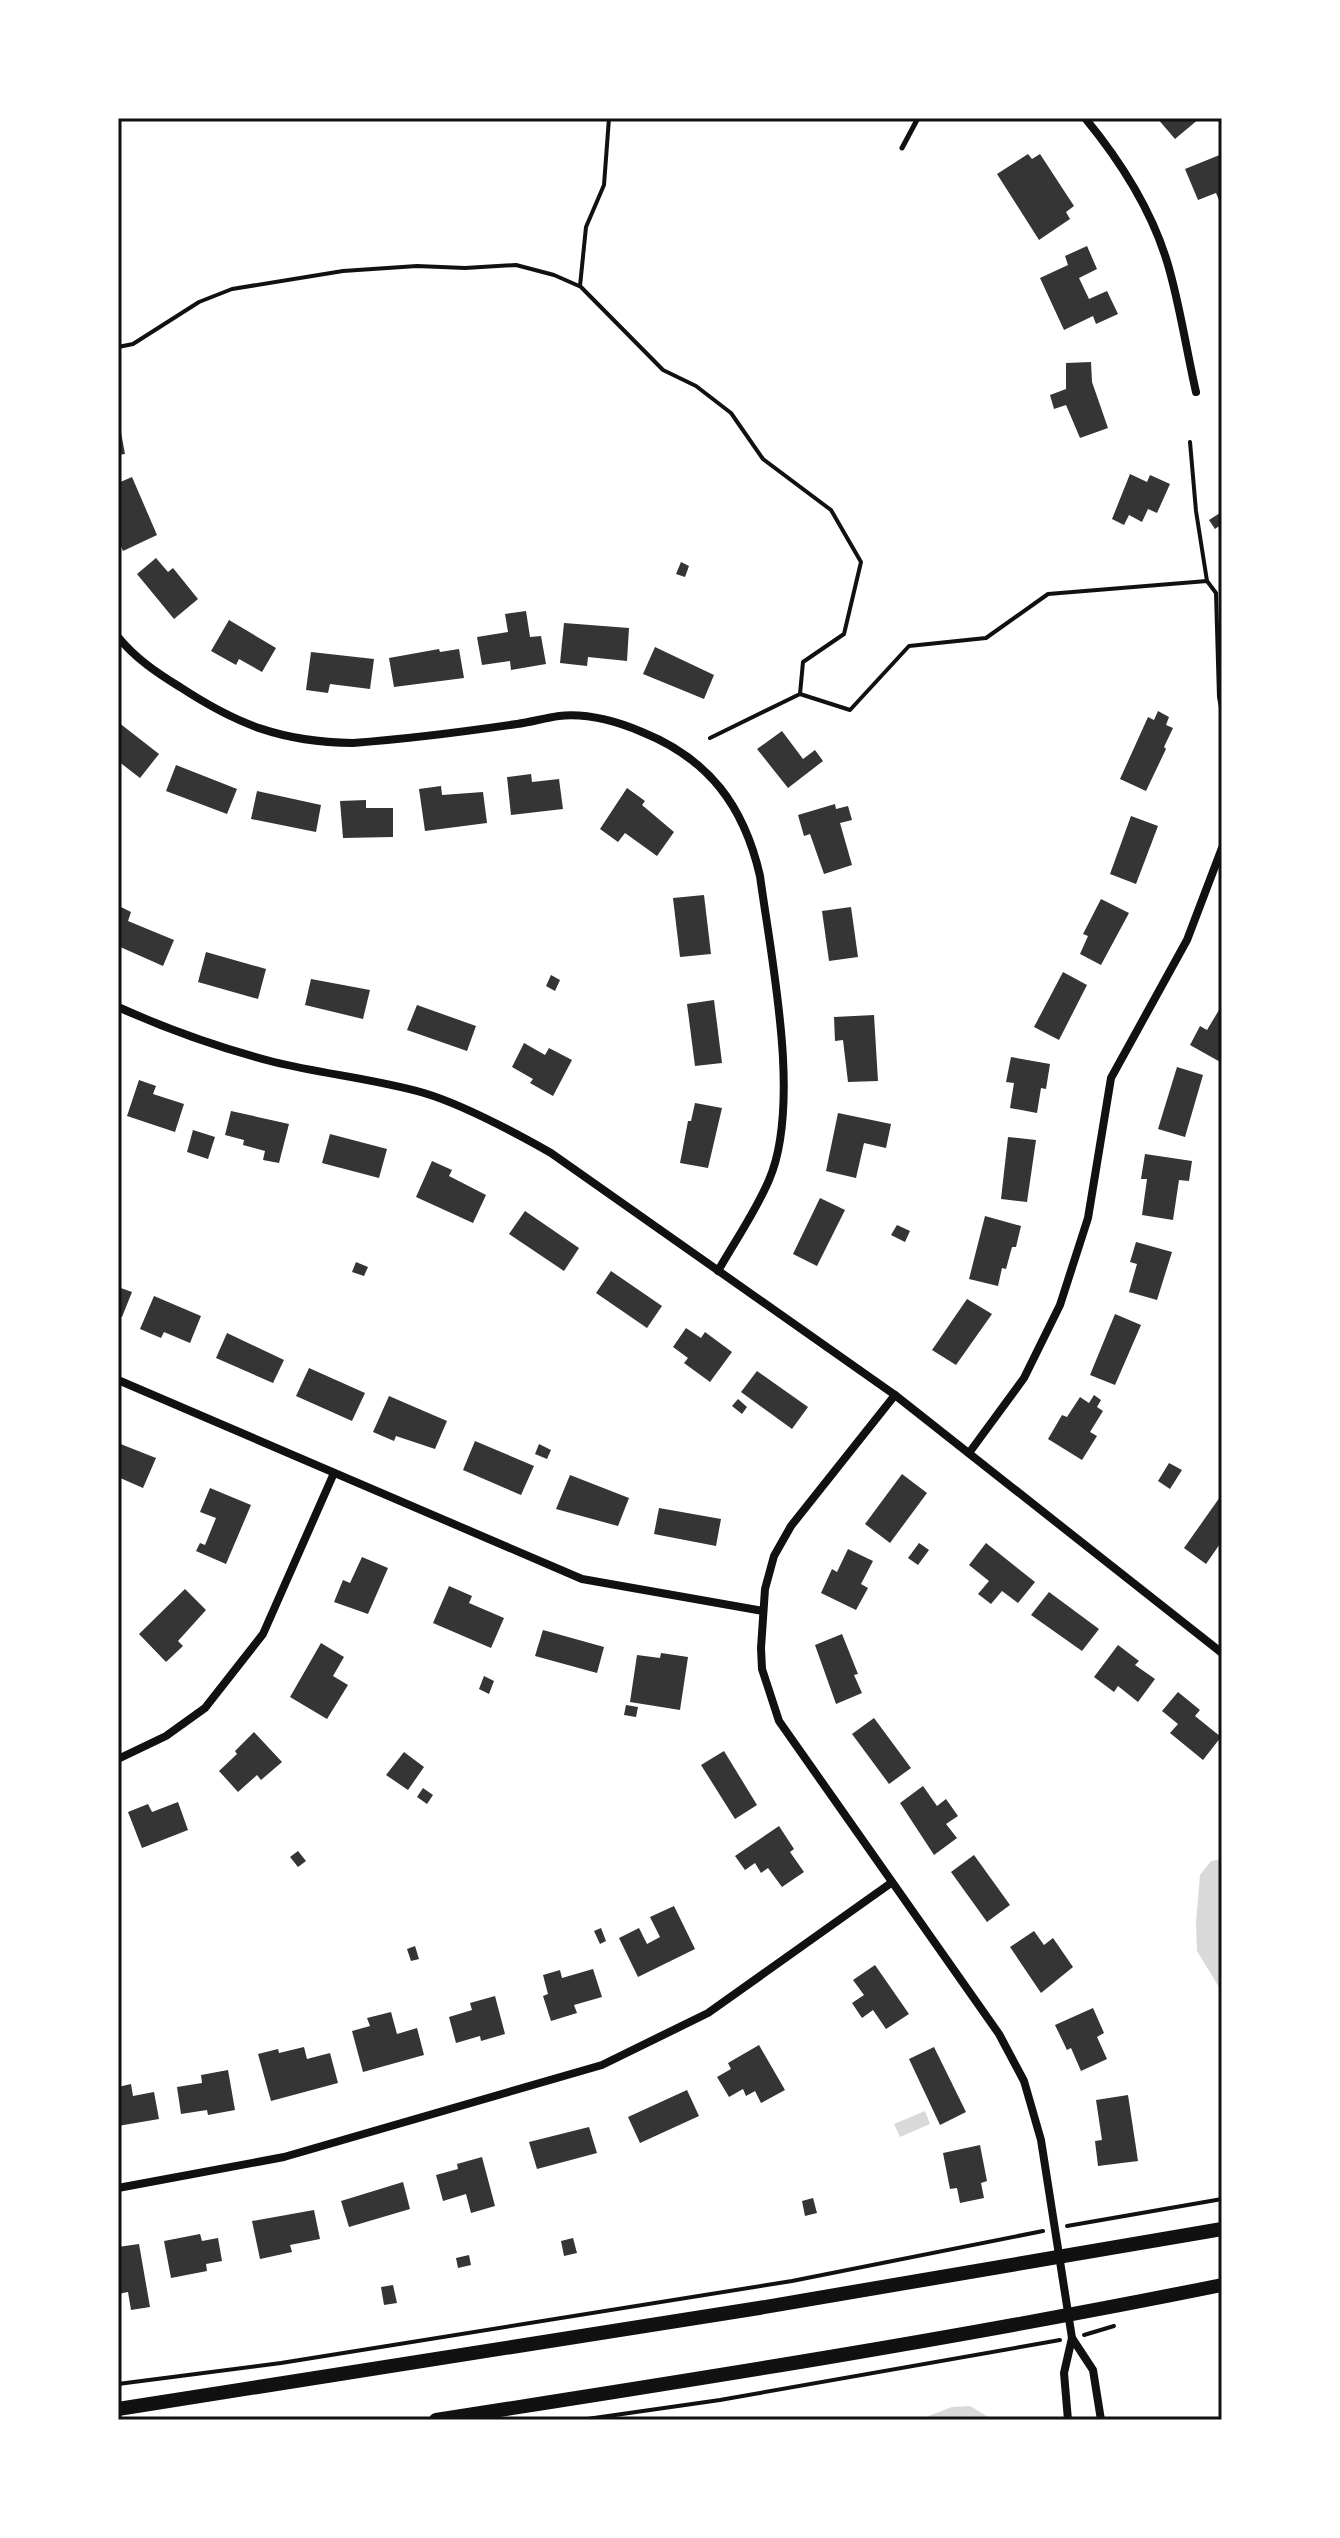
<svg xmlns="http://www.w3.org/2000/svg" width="1340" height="2538" font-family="Helvetica,sans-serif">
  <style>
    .water { fill: #d9d9d9 }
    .building { fill: #353535 }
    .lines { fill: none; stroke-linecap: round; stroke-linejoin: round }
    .path { stroke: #111; stroke-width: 4 }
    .service { stroke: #111; stroke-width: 5 }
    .minor { stroke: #111; stroke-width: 8 }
    .secondary { stroke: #111; stroke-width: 14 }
    .neatline { fill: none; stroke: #111; stroke-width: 3 }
  </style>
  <rect width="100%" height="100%" fill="#fff"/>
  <g class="water">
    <path d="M1222 1859V1992L1197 1951 1196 1922 1200 1875 1211 1861Z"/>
    <path d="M925 2111 930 2124 900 2137 894 2124Z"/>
    <path d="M970 2406 993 2420H918L952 2407Z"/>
  </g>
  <g class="building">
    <path d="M1157 118H1200L1175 139Z"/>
    <path d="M1028 154 1032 159 1040 154 1074 206 1066 212 1070 219 1039 240 997 174Z"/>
    <path d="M1222 154V207L1216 193 1198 200 1185 169Z"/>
    <path d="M1087 246 1097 269 1079 278 1089 299 1107 291 1118 314 1096 324 1093 316 1064 330 1040 278 1068 265 1065 256Z"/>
    <path d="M1091 362 1092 382 1108 428 1080 438 1066 405 1054 409 1050 395 1066 389V363Z"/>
    <path d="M118 416 125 454 118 455Z"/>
    <path d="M1130 474 1147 482 1150 475 1170 484 1157 513 1148 509 1142 522 1129 515 1124 525 1112 519Z"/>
    <path d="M132 477 157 535 123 551 118 540V483Z"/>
    <path d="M1220 513 1222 524 1215 529 1209 520Z"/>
    <path d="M156 558 168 572 173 568 198 599 174 619 137 574Z"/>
    <path d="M681 562 689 566 685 577 676 574Z"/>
    <path d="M526 611 530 637 541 636 546 664 511 670 510 661 482 665 477 637 508 632 505 614Z"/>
    <path d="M229 620 276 648 262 672 239 659 236 665 211 651Z"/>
    <path d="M564 623 629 628 627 661 588 657 587 666 560 663Z"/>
    <path d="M655 647 714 675 704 699 643 674Z"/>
    <path d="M439 649 440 652 459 649 464 678 394 687 389 658Z"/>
    <path d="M311 652 374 659 370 689 330 684 328 693 306 690Z"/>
    <path d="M1158 711 1169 717 1166 725 1173 728 1164 747 1166 749 1146 791 1120 779 1148 717 1154 720Z"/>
    <path d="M118 722 159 754 140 778 118 761Z"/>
    <path d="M782 731 803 759 815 750 823 761 788 788 757 749Z"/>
    <path d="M176 765 237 789 227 814 166 791Z"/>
    <path d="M531 774 532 782 559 779 563 809 511 815 507 777Z"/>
    <path d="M441 786 442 795 483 792 487 823 425 831 419 789Z"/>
    <path d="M627 788 645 801 642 805 674 832 657 856 625 833 618 842 600 829Z"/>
    <path d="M257 791 321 805 316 832 251 819Z"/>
    <path d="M366 800V808H393V837L343 838 340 801Z"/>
    <path d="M835 804 836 809 848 806 852 820 840 823 852 865 824 874 810 834 804 836 798 815Z"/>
    <path d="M1131 816 1158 826 1136 884 1110 874Z"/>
    <path d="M704 895 711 954 680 957 673 898Z"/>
    <path d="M1101 899 1129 913 1101 965 1080 954 1088 936 1083 934Z"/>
    <path d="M121 907 131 912 128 921 174 940 163 966 118 946V913Z"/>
    <path d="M851 907 858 957 829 961 822 911Z"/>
    <path d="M206 952 266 969 258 999 198 982Z"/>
    <path d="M1063 972 1087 985 1059 1040 1034 1027Z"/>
    <path d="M551 975 560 980 555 991 546 986Z"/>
    <path d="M311 979 370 990 363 1019 305 1005Z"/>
    <path d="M714 1000 722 1063 695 1066 687 1004Z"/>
    <path d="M417 1005 476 1026 467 1051 407 1030Z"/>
    <path d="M1219 1010 1222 1012V1063L1190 1045 1200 1026 1207 1030Z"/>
    <path d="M874 1015 878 1081 848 1082 843 1040 835 1041 834 1017Z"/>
    <path d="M524 1043 545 1055 549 1048 572 1060 553 1096 530 1083 533 1079 512 1067Z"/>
    <path d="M1011 1057 1050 1064 1046 1089 1041 1088 1037 1113 1010 1108 1014 1083 1006 1082Z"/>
    <path d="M1177 1067 1203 1075 1185 1137 1158 1129Z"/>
    <path d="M139 1080 156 1086 153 1094 184 1104 175 1132 127 1116Z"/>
    <path d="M695 1103 722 1108 708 1168 680 1163 688 1121H691Z"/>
    <path d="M231 1111 289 1124 279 1163 263 1160 265 1151 243 1145 244 1140 225 1135Z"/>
    <path d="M838 1113 891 1124 886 1148 864 1143 856 1178 826 1171Z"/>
    <path d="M193 1130 215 1137 208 1159 187 1152Z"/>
    <path d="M330 1134 387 1149 379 1178 322 1163Z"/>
    <path d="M1008 1137 1036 1140 1027 1202 1001 1199Z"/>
    <path d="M1145 1154 1192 1161 1189 1181 1179 1180 1173 1220 1142 1215 1147 1179H1141Z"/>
    <path d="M432 1161 452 1170 449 1176 486 1195 473 1223 416 1197Z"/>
    <path d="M820 1198 845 1210 817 1266 793 1254Z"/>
    <path d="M525 1211 579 1248 564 1271 509 1234Z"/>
    <path d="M985 1216 1021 1226 1016 1247H1012L1006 1269 1002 1268 998 1286 969 1279Z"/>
    <path d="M897 1225 910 1231 905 1242 891 1235Z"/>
    <path d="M1136 1242 1172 1252 1157 1300 1129 1292 1137 1264 1130 1262Z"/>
    <path d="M356 1262 368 1267 364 1276 352 1272Z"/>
    <path d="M611 1271 662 1306 647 1328 596 1293Z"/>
    <path d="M118 1287 132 1292 122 1317 118 1315Z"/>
    <path d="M154 1296 201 1316 190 1343 164 1332 161 1338 140 1329Z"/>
    <path d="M967 1299 992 1314 956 1365 932 1350Z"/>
    <path d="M1115 1314 1141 1325 1115 1385 1090 1375Z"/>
    <path d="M686 1328 701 1338 705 1332 732 1352 710 1382 684 1363 688 1358 673 1347Z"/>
    <path d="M227 1333 284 1360 273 1383 216 1358Z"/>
    <path d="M309 1368 365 1393 352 1421 296 1396Z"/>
    <path d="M757 1371 808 1407 792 1429 741 1392Z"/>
    <path d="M1094 1395 1101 1400 1097 1407 1103 1411 1090 1432 1097 1436 1082 1460 1048 1439 1062 1415 1067 1417 1080 1397 1089 1403Z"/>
    <path d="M389 1396 447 1421 435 1449 396 1436 394 1441 373 1432Z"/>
    <path d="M738 1399 747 1407 742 1414 732 1406Z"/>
    <path d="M475 1441 534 1466 521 1495 463 1470Z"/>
    <path d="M118 1443 156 1458 143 1488 118 1477Z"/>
    <path d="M539 1444 551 1450 547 1459 535 1454Z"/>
    <path d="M1169 1463 1182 1470 1170 1489 1158 1481Z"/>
    <path d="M902 1474 927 1493 890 1543 865 1524Z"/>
    <path d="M570 1475 629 1498 618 1526 556 1509Z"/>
    <path d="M210 1488 251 1505 226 1564 196 1551 200 1543 205 1545 216 1518 200 1512Z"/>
    <path d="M1220 1497 1222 1499V1541L1206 1564 1184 1548Z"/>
    <path d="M659 1508 721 1519 716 1546 654 1534Z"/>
    <path d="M919 1543 929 1550 918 1565 908 1558Z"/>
    <path d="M986 1543 1035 1582 1018 1603 1002 1591 991 1604 978 1594 989 1581 969 1565Z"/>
    <path d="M848 1549 873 1561 861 1584 868 1588 856 1610 821 1593 832 1569 837 1572Z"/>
    <path d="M362 1557 388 1568 368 1614 334 1602 343 1580 350 1583Z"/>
    <path d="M449 1586 472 1596 469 1603 504 1618 491 1648 433 1623Z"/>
    <path d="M185 1589 206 1610 178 1641 183 1646 166 1662 139 1634Z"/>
    <path d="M1049 1592 1099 1629 1082 1651 1031 1615Z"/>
    <path d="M543 1630 604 1647 597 1673 535 1656Z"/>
    <path d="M842 1634 858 1674 854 1675 862 1693 836 1704 815 1645Z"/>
    <path d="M321 1643 344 1657 333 1676 348 1685 327 1719 290 1697Z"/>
    <path d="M1118 1645 1139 1661 1135 1665 1155 1679 1138 1702 1118 1686 1114 1692 1094 1677Z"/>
    <path d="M661 1653 688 1657 680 1710 630 1702 637 1655 660 1658Z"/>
    <path d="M484 1676 494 1681 489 1694 479 1689Z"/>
    <path d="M1178 1692 1200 1710 1195 1716 1221 1737 1203 1760 1170 1733 1178 1724 1162 1711Z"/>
    <path d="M626 1705 638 1707 636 1717 624 1715Z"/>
    <path d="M874 1718 911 1768 889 1784 852 1734Z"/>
    <path d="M254 1732 282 1762 261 1780 257 1775 238 1792 219 1771 237 1754 235 1751Z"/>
    <path d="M724 1751 757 1805 735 1819 701 1765Z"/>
    <path d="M404 1752 424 1767 408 1790 386 1775Z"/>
    <path d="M923 1786 937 1806 946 1799 958 1816 946 1824 957 1838 934 1855 900 1803Z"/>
    <path d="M423 1788 433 1795 427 1804 417 1797Z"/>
    <path d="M178 1802 188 1830 142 1848 128 1812 148 1804 152 1812Z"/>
    <path d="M779 1826 794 1849 790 1852 804 1872 782 1887 768 1868 761 1873 755 1863 745 1870 735 1856Z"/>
    <path d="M298 1851 306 1861 298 1867 290 1857Z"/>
    <path d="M974 1855 1010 1905 987 1922 951 1872Z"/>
    <path d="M674 1906 695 1949 638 1977 619 1938 639 1928 647 1944 660 1937 650 1917Z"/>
    <path d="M601 1928 606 1941 600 1944 594 1931Z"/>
    <path d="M1034 1931 1044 1945 1053 1938 1073 1967 1041 1993 1010 1947Z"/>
    <path d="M415 1946 419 1959 411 1961 407 1949Z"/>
    <path d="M875 1965 909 2014 886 2029 873 2010 862 2018 852 2003 864 1995 853 1980Z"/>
    <path d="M593 1969 602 1997 574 2005 577 2013 551 2021 543 1996 548 1994 543 1975 560 1970 562 1978Z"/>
    <path d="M495 1996 505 2034 481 2041 480 2036 456 2043 449 2017 472 2010 470 2003Z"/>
    <path d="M1093 2008 1104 2033 1097 2037 1107 2059 1081 2071 1071 2048 1067 2050 1055 2025Z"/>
    <path d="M391 2012 397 2034 417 2028 424 2055 363 2072 352 2031 370 2026 367 2018Z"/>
    <path d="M759 2045 785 2090 761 2103 755 2091 746 2096 743 2089 729 2097 717 2077 731 2069 728 2063Z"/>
    <path d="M304 2047 307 2059 330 2053 338 2083 271 2101 258 2054 278 2049 279 2053Z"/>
    <path d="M934 2047 966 2112 940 2125 909 2059Z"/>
    <path d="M228 2070 235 2110 208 2115 207 2110 181 2114 177 2087 202 2083 201 2075Z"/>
    <path d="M131 2084 133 2096 154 2092 159 2119 118 2126V2087Z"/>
    <path d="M687 2090 699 2116 640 2143 628 2117Z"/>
    <path d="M1128 2095 1138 2161 1098 2166 1095 2141 1102 2140 1096 2100Z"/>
    <path d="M589 2127 597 2153 537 2169 529 2142Z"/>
    <path d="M980 2145 987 2181 981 2183 984 2198 960 2203 957 2188 950 2189 943 2153Z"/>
    <path d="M482 2157 495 2206 471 2213 466 2194 443 2201 436 2175 458 2169 457 2164Z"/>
    <path d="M403 2182 410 2209 349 2227 341 2201Z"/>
    <path d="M813 2198 817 2213 805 2216 802 2201Z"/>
    <path d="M314 2210 320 2239 290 2245 292 2252 260 2259 252 2221Z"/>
    <path d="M200 2234 202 2241 218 2238 222 2261 206 2264 207 2271 171 2278 164 2241Z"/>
    <path d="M573 2238 577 2253 564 2256 561 2241Z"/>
    <path d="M139 2244 150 2307 131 2310 128 2292 118 2294V2247Z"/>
    <path d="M469 2255 471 2265 458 2268 456 2258Z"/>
    <path d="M393 2285 397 2303 384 2305 381 2287Z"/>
  </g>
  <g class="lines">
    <g class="path">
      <path d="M609 118 604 185 586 227 580 286 663 370 696 386 731 413 763 459 831 510 861 562 844 634 803 662 800 694 850 710 909 646 986 638 1048 594 1207 581 1216 593 1219 697 1222 713"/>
      <path d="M118 347 133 344 199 302 232 289 343 271 417 266 465 268 516 265 554 275 579 286"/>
      <path d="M1190 442 1196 511 1207 581"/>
      <path d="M710 738 800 694"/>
      <path d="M1067 2226 1222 2199"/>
      <path d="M1084 2335 1114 2326"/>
      <path d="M118 2384 281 2363 792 2281 1043 2231"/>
      <path d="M580 2420 720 2400 1060 2340"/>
    </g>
    <path class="service" d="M902 148 918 118"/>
    <g class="minor">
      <path d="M1085 118C1122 163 1155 215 1170 272 1181 312 1187 353 1196 392"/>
      <path d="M118 637C135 658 157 673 180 687 238 725 282 742 353 743 407 739 462 732 517 724 531 722 545 718 559 716 587 713 616 721 642 732 709 759 744 806 760 876 771 958 802 1104 769 1180 756 1211 735 1241 718 1271"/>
      <path d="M118 1007C169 1030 220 1048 274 1062 323 1074 375 1079 424 1093 464 1105 514 1132 551 1153L895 1395 1222 1653"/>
      <path d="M118 1380 582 1579 763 1611"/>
      <path d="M895 1395 791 1526 774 1556 765 1589 761 1648 762 1669 779 1721 999 2034 1024 2081 1041 2140 1072 2338 1064 2373 1068 2420"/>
      <path d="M969 1453 1024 1378 1060 1305 1088 1218 1111 1078 1187 940 1222 848"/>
      <path d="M118 1759 166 1736 205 1708 263 1634 334 1473"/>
      <path d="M118 2188 284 2157 602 2065 708 2013 891 1883"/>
      <path d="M1072 2338 1093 2370 1101 2420"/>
    </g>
    <g class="secondary">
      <path d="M118 2409 759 2308 1222 2229"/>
      <path d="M436 2420C699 2379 961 2338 1222 2285"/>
    </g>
  </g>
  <rect width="1340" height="2538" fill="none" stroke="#ffffff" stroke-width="240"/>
  <rect x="120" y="120" width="1100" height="2298" class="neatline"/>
</svg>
